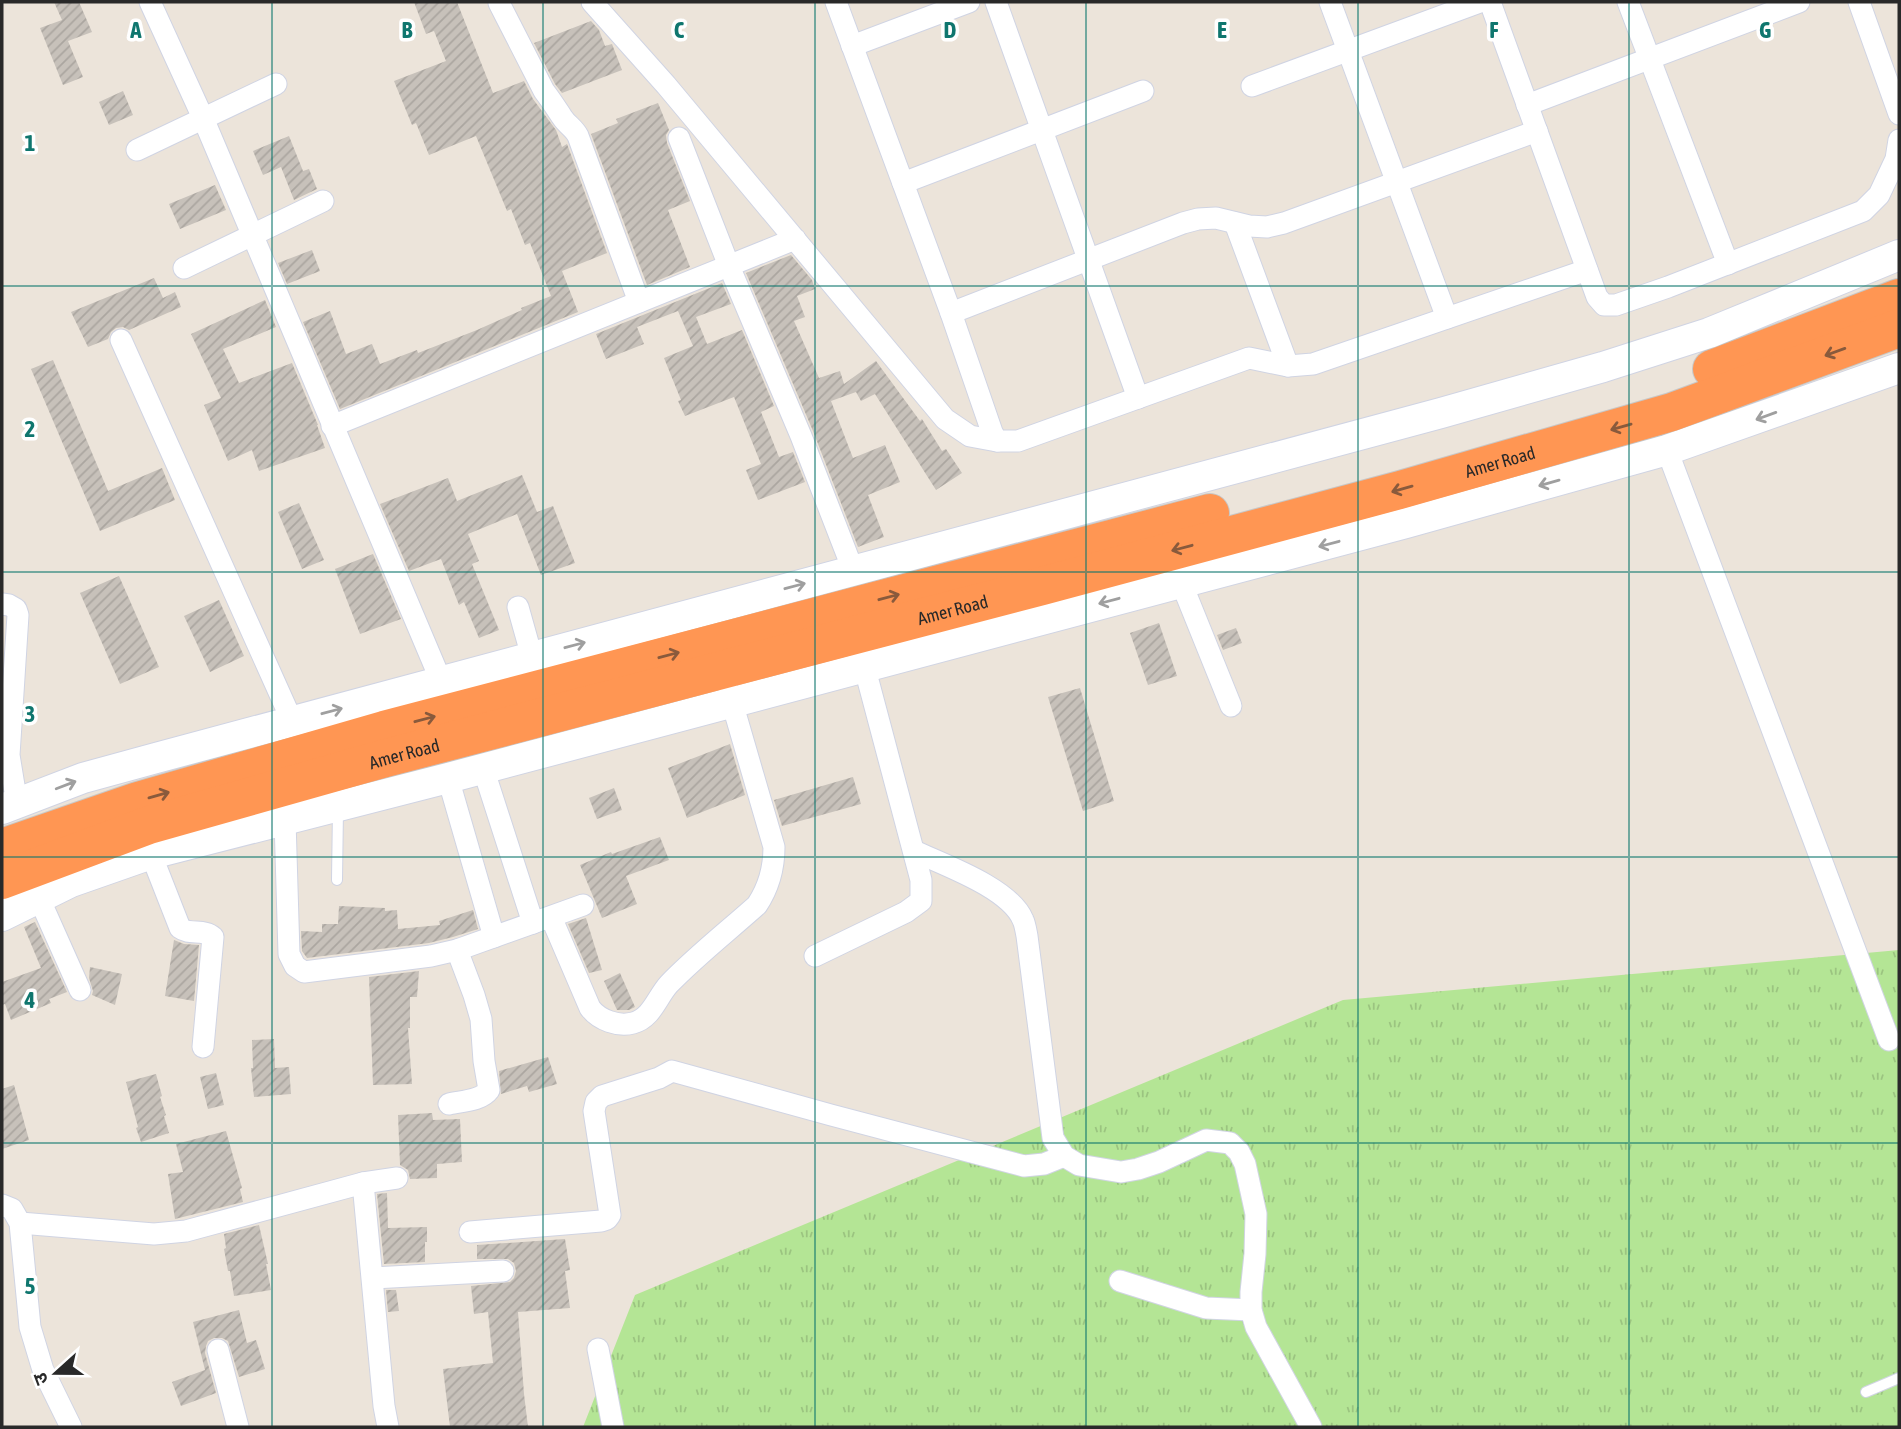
<svg xmlns="http://www.w3.org/2000/svg" width="1901" height="1429" font-family="'Asap Condensed','Noto Sans Devanagari',sans-serif">
  <style>
    .grass { fill: url(#grass-tufts) }
    .building { fill: url(#building-hatch) }
    .lines { fill: none; stroke-linecap: round; stroke-linejoin: round }
    .lane-casing { stroke: #d0d4e3; stroke-width: 12 }
    .street-casing { stroke: #d0d4e3; stroke-width: 23 }
    .secondary-casing { stroke: #d0d4e3; stroke-width: 32 }
    .highway-casing { stroke: #c7c7c7; stroke-width: 40 }
    .lane { stroke: #fff; stroke-width: 10 }
    .street { stroke: #fff; stroke-width: 21 }
    .secondary { stroke: #fff; stroke-width: 30 }
    .highway { stroke: #ff9653; stroke-width: 38 }
    .oneway { stroke: #895a3c }
    .oneway2 { stroke: #9f9f9f }
    .grid { fill: none; stroke: #0f766e; stroke-width: 2; stroke-opacity: 0.55 }
    .labels { text-anchor: middle; dominant-baseline: central; stroke-width: 7; stroke-linejoin: round; paint-order: stroke }
    .street-label { font-size: 18px; fill: #292929; stroke: #fff }
    .grid-label { font-size: 23px; text-anchor: middle; font-weight: bold; fill: #0f766e; stroke: #fff; stroke-width: 7; stroke-linejoin: round; paint-order: stroke }
  </style>
  <defs>
    <pattern id="grass-tufts" width="24" height="20" patternUnits="userSpaceOnUse" patternTransform="scale(1.75)"><rect width="24" height="20" fill="#b4e595"/><path d="M3 7l-1-3M5 7V3M7 7l1-3M15 17l-1-3M17 17v-4M19 17l1-3" fill="none" stroke="#9bc480"/></pattern>
    <pattern id="building-hatch" width="6" height="6" patternUnits="userSpaceOnUse" patternTransform="scale(1.75)"><rect width="6" height="6" fill="#c7c1ba"/><path d="M-1 1l2-2M0 6l6-6M5 7l2-2" fill="none" stroke="#aba6a0"/></pattern>
  </defs>
  <rect width="100%" height="100%" fill="#ece4da"/>
  <path class="grass" d="M1899 950V1427H583L635 1295 1343 1000Z"/>
  <g class="building">
    <path d="M54 2H79L92 32 68 41 83 77 63 85 40 28 62 20Z"/>
    <path d="M414 2H457L493 93 524 81 533 99 556 130 562 147 567 144 607 253 562 271 578 312 340 409 303 322 330 311 346 354 372 344 380 364 417 350 418 353 477 330 522 310 521 308 551 296 530 243 525 245 511 209 507 211 476 136 429 155 416 123 412 125 394 81 446 61 434 31 426 34Z"/>
    <path d="M591 21 599 30 605 46 612 44 622 70 562 93 555 84 534 43Z"/>
    <path d="M123 91 133 115 109 125 99 102Z"/>
    <path d="M658 103 669 130 666 135 667 143 690 201 668 210 690 267 647 285 591 134 618 123 616 119Z"/>
    <path d="M289 136 303 171 309 169 317 189 294 200 281 167 263 175 253 151Z"/>
    <path d="M215 185 226 210 180 229 169 204Z"/>
    <path d="M312 250 320 271 287 284 278 263Z"/>
    <path d="M791 255 812 280 815 289 797 296 805 317 794 321 819 378 840 371 844 384 876 361 920 421 922 419 942 451 946 449 962 473 936 490 875 394 861 401 856 392 831 401 853 458 885 445 900 482 868 495 884 537 858 547 813 431 746 273Z"/>
    <path d="M154 278 163 298 175 292 181 307 129 330 123 327 116 328 111 332 108 339 88 347 71 312Z"/>
    <path d="M722 283 731 304 696 317 707 344 742 330 774 406 761 412 779 457 793 452 805 482 758 500 746 470 761 464 734 397 685 416 678 401 681 400 664 358 693 346 678 311 637 327 644 344 606 359 596 334Z"/>
    <path d="M265 300 276 327 223 349 239 383 292 363 318 425H317L325 448 259 471 252 450 228 461 204 405 221 398 191 334Z"/>
    <path d="M53 360 108 491 162 468 175 500 100 531 31 369Z"/>
    <path d="M522 475 537 512 553 506 575 563 541 575 517 514 468 534 479 561 472 564 499 630 479 638 464 602 459 605 441 559 409 571 380 504 448 478 457 501Z"/>
    <path d="M299 503 324 560 302 569 278 512Z"/>
    <path d="M373 554 401 619 360 634 335 569Z"/>
    <path d="M119 576 159 667 120 684 80 593Z"/>
    <path d="M219 600 244 656 210 672 184 616Z"/>
    <path d="M1159 623 1177 676 1148 685 1130 633Z"/>
    <path d="M1236 628 1242 643 1223 650 1217 635Z"/>
    <path d="M1080 688 1114 801 1083 811 1048 697Z"/>
    <path d="M730 744 745 795 687 818 668 768Z"/>
    <path d="M853 777 861 804 782 826 774 800Z"/>
    <path d="M614 788 622 810 597 819 589 798Z"/>
    <path d="M660 837 669 860 626 876 637 904 602 918 580 865 611 852 612 854Z"/>
    <path d="M339 906 385 908V911L397 910 398 929 440 925 439 921 473 910 478 929 453 937 429 943 307 958 302 951 301 931 322 932V924H338Z"/>
    <path d="M586 918 602 970 589 973 568 924Z"/>
    <path d="M35 922 67 992 49 999 51 1003 11 1020 5 1004 2 1005V982L41 968 24 927Z"/>
    <path d="M174 940 184 944 199 945 194 1001 165 996Z"/>
    <path d="M90 967 122 974 115 1005 92 995 93 991 89 978Z"/>
    <path d="M419 971 417 997H410V1028H408L412 1084 373 1085 369 977Z"/>
    <path d="M620 973 635 1007 629 1010H617L604 981Z"/>
    <path d="M274 1039 275 1068 289 1067 291 1094 254 1097 251 1068H253L252 1040Z"/>
    <path d="M548 1057 557 1084 529 1092 527 1086 501 1094 499 1071Z"/>
    <path d="M216 1073 224 1105 208 1109 200 1077Z"/>
    <path d="M156 1074 162 1096 160 1097 166 1115 164 1116 169 1133 141 1142 136 1128 138 1127 126 1082Z"/>
    <path d="M14 1085 29 1140 2 1149V1089Z"/>
    <path d="M432 1113 433 1120 460 1119 462 1162 437 1164V1178L410 1179 408 1170 400 1165 398 1115Z"/>
    <path d="M226 1131 242 1188 240 1189 243 1202 175 1219 168 1174 183 1172 176 1144Z"/>
    <path d="M387 1193 388 1228 427 1227V1242H425V1262L384 1264 377 1194Z"/>
    <path d="M259 1225 268 1264H266L271 1290 234 1296 230 1271H228L224 1249 226 1248 224 1234Z"/>
    <path d="M565 1239 570 1270 565 1271 570 1308 518 1312 524 1394 528 1427H450L443 1369 493 1363 488 1312 474 1314 471 1286 510 1282 514 1278 516 1271 514 1263 508 1259H477V1245Z"/>
    <path d="M386 1290H396L399 1311 388 1312Z"/>
    <path d="M239 1310 247 1343 256 1340 265 1369 239 1377 228 1341 222 1338H214L208 1341 206 1346 205 1353 216 1393 181 1406 172 1382 205 1370 193 1322Z"/>
  </g>
  <g class="lines">
    <defs>
      <g id="lane">
        <path d="M337 880 338 809"/>
        <path d="M1866 1392 1899 1378"/>
      </g>
      <g id="street">
        <path d="M150 2 203 118 441 681"/>
        <path d="M592 2 666 85 945 419 970 436 997 441"/>
        <path d="M836 2 951 313 992 432 997 441H1018L1249 358 1288 366 1313 364 1587 270"/>
        <path d="M996 2 1138 398"/>
        <path d="M1330 2 1447 318"/>
        <path d="M1490 2 1597 297 1604 305H1616L1668 287 1863 211 1879 195 1896 159 1899 140"/>
        <path d="M1628 2 1728 264"/>
        <path d="M1859 2 1899 114"/>
        <path d="M499 3 544 91C551 100 556 108 562 117 567 125 574 128 578 136L639 302"/>
        <path d="M852 46 969 2"/>
        <path d="M1252 86 1480 2"/>
        <path d="M1527 105 1799 2"/>
        <path d="M679 138 729 266 801 436 853 570"/>
        <path d="M137 150 276 84"/>
        <path d="M903 183 1143 91"/>
        <path d="M1235 223 1288 366"/>
        <path d="M184 268 323 201"/>
        <path d="M951 313 1183 223 1198 219 1216 218 1249 226 1267 227 1284 223 1537 131"/>
        <path d="M121 340 292 721"/>
        <path d="M332 426 795 239"/>
        <path d="M1667 450 1889 1040"/>
        <path d="M1181 582 1231 706"/>
        <path d="M2 604 9 605 16 609 18 615 9 755 17 804"/>
        <path d="M518 607 532 657"/>
        <path d="M483 768 533 923"/>
        <path d="M448 778 494 937"/>
        <path d="M285 820 289 954 295 966 304 972 431 956 457 950 583 905"/>
        <path d="M914 851C944 865 1010 888 1023 920 1025 924 1026 931 1027 936L1053 1138 1064 1156 1079 1165 1121 1172 1138 1169 1159 1162 1206 1140 1230 1143 1239 1152 1245 1164 1256 1214 1255 1254 1251 1292V1310L1256 1327 1311 1427"/>
        <path d="M151 854 180 928C189 935 205 929 213 937L203 1047"/>
        <path d="M39 898 80 990"/>
        <path d="M551 917 590 1008C599 1020 618 1027 633 1023 652 1018 657 997 669 984 696 956 728 931 757 905 769 887 774 869 774 847L729 692"/>
        <path d="M815 956 906 912 921 901V880L861 654"/>
        <path d="M449 1104C462 1101 481 1101 489 1090L484 1061 481 1019 474 995 457 950"/>
        <path d="M363 1183 384 1406 388 1427"/>
        <path d="M2 1205 12 1209 20 1223 30 1327 43 1370 71 1427"/>
        <path d="M20 1223 154 1234 186 1231 363 1183 397 1178"/>
        <path d="M470 1232 601 1221 607 1219 610 1215 594 1111 596 1102 602 1096 659 1078 672 1071 831 1115 1024 1166 1044 1164 1064 1156"/>
        <path d="M373 1278 503 1271"/>
        <path d="M1120 1281 1206 1308 1251 1310"/>
        <path d="M598 1349 613 1427"/>
        <path d="M218 1350 238 1427"/>
      </g>
      <g id="secondary">
        <path d="M2 809 83 778 156 758 1441 413 1603 367 1709 333 1899 255"/>
        <path d="M2 916 71 882 151 854 448 778 1406 523 1667 450 1899 368"/>
      </g>
      <g id="highway">
        <path d="M1712 369 1899 298"/>
        <path d="M2 848 138 801 384 730 1210 513"/>
        <path id="s1" d="M2 880 149 825 386 758 1042 586 1400 490 1672 412 1899 328"/>
      </g>
    </defs>
    <use href="#lane" class="lane-casing"/>
    <use href="#street" class="street-casing"/>
    <use href="#secondary" class="secondary-casing"/>
    <use href="#highway" class="highway-casing"/>
    <use href="#lane" class="lane"/>
    <use href="#street" class="street"/>
    <use href="#secondary" class="secondary"/>
    <use href="#highway" class="highway"/>
  </g>
  <defs><path id="oneway-shaft" d="M-6 0H5M1.5-3L5.5 0L1.5 3" fill="none" stroke-width="1.6" stroke-linecap="round" stroke-linejoin="round" transform="scale(1.75)"/></defs>
  <g class="oneway">
    <use href="#oneway-shaft" transform="translate(1835 352) rotate(160)"/>
    <use href="#oneway-shaft" transform="translate(1621 427) rotate(164)"/>
    <use href="#oneway-shaft" transform="translate(1402 489) rotate(164)"/>
    <use href="#oneway-shaft" transform="translate(1182 548) rotate(165)"/>
    <use href="#oneway-shaft" transform="translate(889 597) rotate(-15)"/>
    <use href="#oneway-shaft" transform="translate(669 655) rotate(-15)"/>
    <use href="#oneway-shaft" transform="translate(425 719) rotate(-15)"/>
    <use href="#oneway-shaft" transform="translate(159 795) rotate(-16)"/>
  </g>
  <g class="oneway2">
    <use href="#oneway-shaft" transform="translate(1766 416) rotate(160)"/>
    <use href="#oneway-shaft" transform="translate(1549 483) rotate(164)"/>
    <use href="#oneway-shaft" transform="translate(1329 544) rotate(165)"/>
    <use href="#oneway-shaft" transform="translate(795 586) rotate(-15)"/>
    <use href="#oneway-shaft" transform="translate(1109 601) rotate(165)"/>
    <use href="#oneway-shaft" transform="translate(575 645) rotate(-15)"/>
    <use href="#oneway-shaft" transform="translate(332 711) rotate(-15)"/>
    <use href="#oneway-shaft" transform="translate(66 785) rotate(-21)"/>
  </g>
  <path class="grid" d="M272 2V1427M543 2V1427M815 2V1427M1086 2V1427M1358 2V1427M1629 2V1427M2 286H1899M2 572H1899M2 857H1899M2 1143H1899"/>
  <g class="labels">
    <g class="street-label">
      <text stroke="none"><textPath href="#s1" startOffset="1556">Amer Road</textPath></text>
      <text stroke="none"><textPath href="#s1" startOffset="989">Amer Road</textPath></text>
      <text stroke="none"><textPath href="#s1" startOffset="422">Amer Road</textPath></text>
    </g>
  </g>
  <g class="grid-label">
    <text x="136" y="38">A</text>
    <text x="407" y="38">B</text>
    <text x="679" y="38">C</text>
    <text x="950" y="38">D</text>
    <text x="1222" y="38">E</text>
    <text x="1494" y="38">F</text>
    <text x="1765" y="38">G</text>
    <text x="30" y="151">1</text>
    <text x="30" y="437">2</text>
    <text x="30" y="722">3</text>
    <text x="30" y="1008">4</text>
    <text x="30" y="1294">5</text>
  </g>
  <rect width="1901" height="1429" fill="none" stroke="#292929" stroke-width="7"/>
  <g transform="translate(56 1373) rotate(249)" stroke="#ffffff" stroke-width="5" paint-order="stroke">
  <path d="M0-5L12 26L0 18L-12 26Z" fill="#292929"/>
  <text y="-10" font-size="19" font-weight="bold" text-anchor="middle" fill="#292929">उ</text>
  </g>
</svg>
